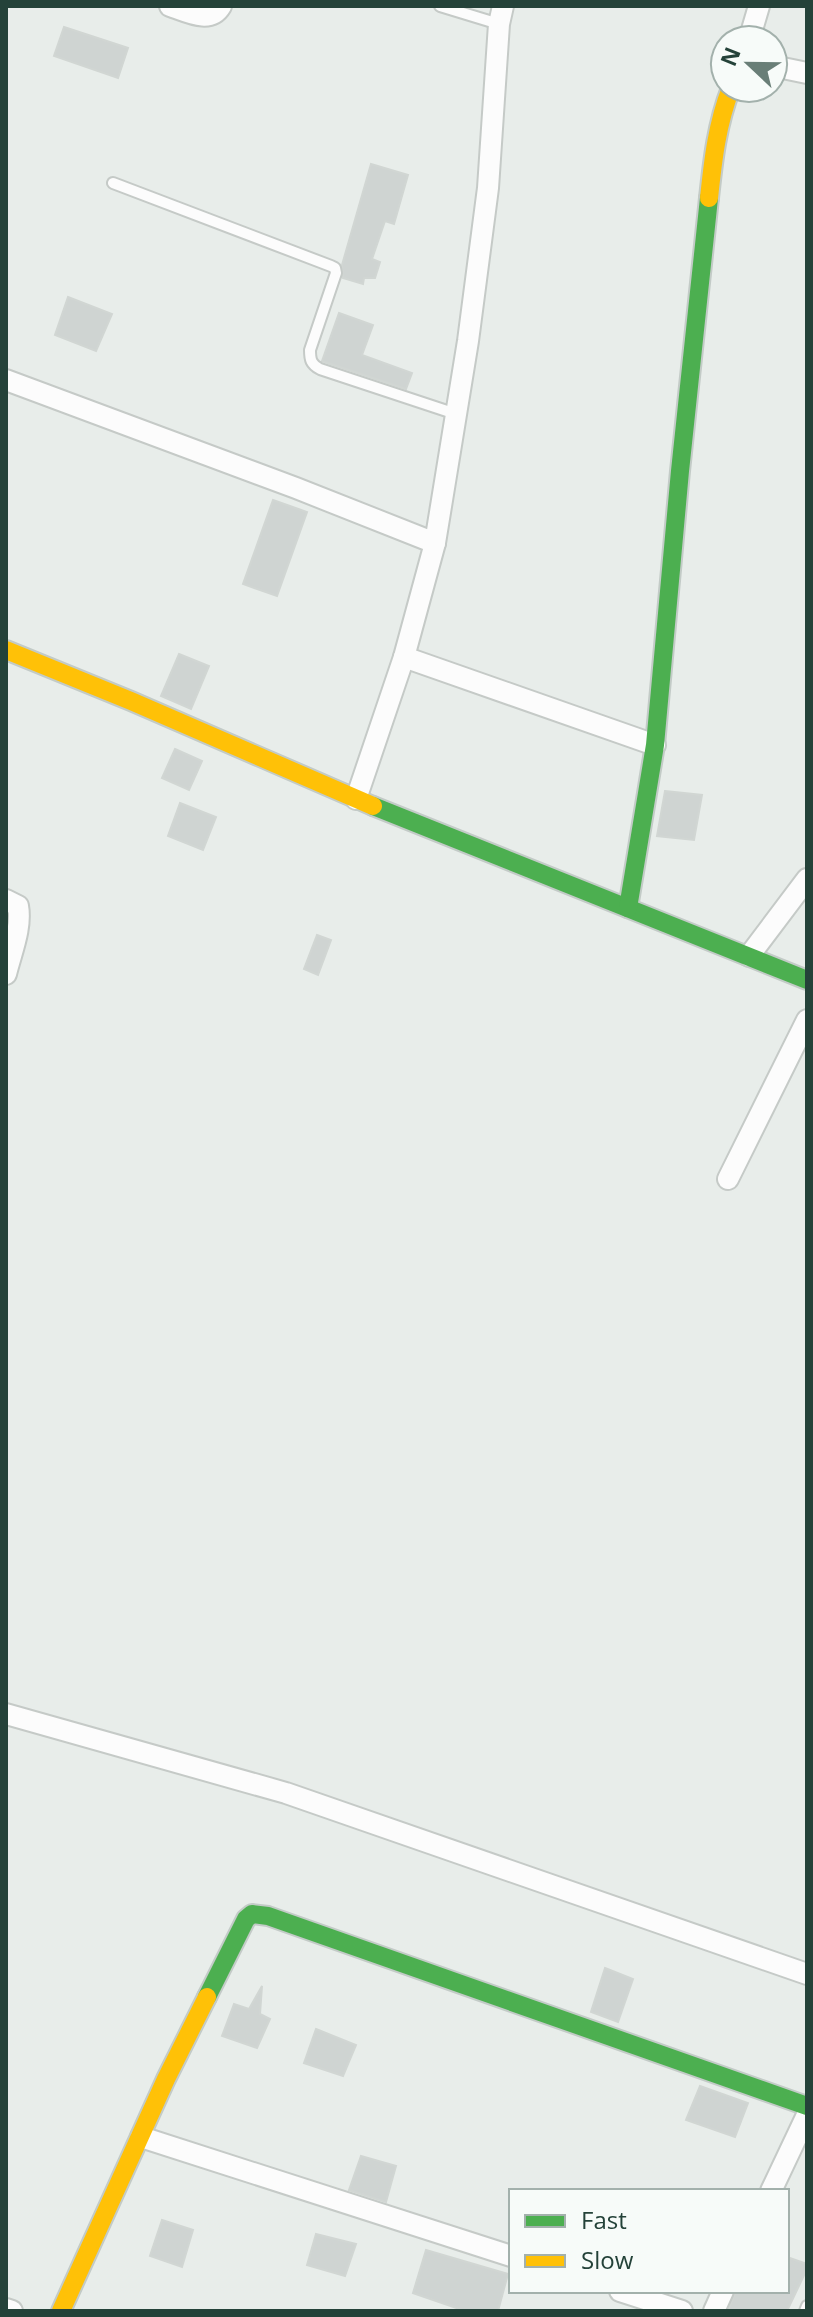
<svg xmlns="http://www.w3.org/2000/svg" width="813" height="2317" font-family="'Open Sans',sans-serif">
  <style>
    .building { fill: #cfd4d2; stroke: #d1d6d3; stroke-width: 2 }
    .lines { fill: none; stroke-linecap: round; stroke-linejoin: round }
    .lane-casing { stroke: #c5cac7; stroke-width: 14 }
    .street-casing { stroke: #c5cac7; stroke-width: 24 }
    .fast-casing { stroke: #c3cbc7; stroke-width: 22 }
    .slow-casing { stroke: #c3cbc7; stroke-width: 22 }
    .lane { stroke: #fcfcfc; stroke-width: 10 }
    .street { stroke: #fcfcfc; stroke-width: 20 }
    .fast { stroke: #4caf50; stroke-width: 18 }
    .slow { stroke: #ffc107; stroke-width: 18 }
  </style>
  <rect width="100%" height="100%" fill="#e8edea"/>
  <g class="building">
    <path d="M64 27 128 48 118 78 54 56Z"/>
    <path d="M371 164 408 175 394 224 385 221 372 259 380 262 375 278H364L363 284 343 278 342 265Z"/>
    <path d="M68 297 112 314 96 351 55 335Z"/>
    <path d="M339 313 373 325 362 355 412 373 406 389 322 361Z"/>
    <path d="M273 500 307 512 277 596 243 584Z"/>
    <path d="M179 654 209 666 191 709 161 696Z"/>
    <path d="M175 749 202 761 189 790 162 778Z"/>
    <path d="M665 791 702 795 694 840 657 836Z"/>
    <path d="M180 803 216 817 203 850 168 836Z"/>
    <path d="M317 935 331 940 318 975 304 969Z"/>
    <path d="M605 1968 633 1979 618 2022 591 2012Z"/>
    <path d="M262 1986 260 2014 270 2019 257 2048 222 2036 234 2004 249 2009Z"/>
    <path d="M316 2029 356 2045 343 2076 304 2063Z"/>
    <path d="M700 2086 748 2103 735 2137 686 2120Z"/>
    <path d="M361 2156 396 2166 386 2202 349 2190Z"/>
    <path d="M162 2220 193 2230 182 2267 150 2256Z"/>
    <path d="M316 2234 356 2244 345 2276 307 2265Z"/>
    <path d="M426 2250 508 2274 498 2311H465L413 2293Z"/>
    <path d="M787 2257 807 2264V2269L787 2311H728L736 2291H787Z"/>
  </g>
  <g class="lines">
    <defs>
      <g id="lane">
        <path d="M440 6 499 24"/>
        <path d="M113 183 331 266 335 268 336 273 310 350C310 360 311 364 320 369L456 414"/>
        <path d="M805 2311 807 2306"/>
      </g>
      <g id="street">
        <path d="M170 6C186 11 210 25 221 6"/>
        <path d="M749 40 759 6"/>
        <path d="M773 66 807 73"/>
        <path d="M6 380 296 488 435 543"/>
        <path d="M404 657 655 745"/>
        <path d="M356 799 404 657 435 543 468 341 488 188 499 24 503 6"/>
        <path d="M6 900 18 906C22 928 11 953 6 974"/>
        <path d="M749 956 807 879"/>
        <path d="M728 1179 807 1020"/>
        <path d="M6 1714 286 1793 807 1974"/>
        <path d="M141 2137 511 2256"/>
        <path d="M771 2191 807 2115"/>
        <path d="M620 2291 682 2311"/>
        <path d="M6 2309 12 2311"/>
        <path d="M714 2311 723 2291"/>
      </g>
      <g id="fast">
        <path d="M373 806 807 980"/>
        <path d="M628 908 655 745 680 471 709 198"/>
        <path d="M207 1997 246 1919 252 1914 268 1916 807 2106"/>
      </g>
      <g id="slow">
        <path d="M709 198C713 160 717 124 731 88"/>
        <path d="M6 650 131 701 373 806"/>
        <path d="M61 2311 166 2079 207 1997"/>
      </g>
    </defs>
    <use href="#lane" class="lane-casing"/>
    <use href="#street" class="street-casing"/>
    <use href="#fast" class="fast-casing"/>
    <use href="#slow" class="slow-casing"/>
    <use href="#lane" class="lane"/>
    <use href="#street" class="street"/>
    <use href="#fast" class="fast"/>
    <use href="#slow" class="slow"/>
  </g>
  <rect width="813" height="2317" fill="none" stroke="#244239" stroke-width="16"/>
  <rect x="509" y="2189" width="280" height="104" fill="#f7fbf9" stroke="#a3b1ac" stroke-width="2"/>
  <rect x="525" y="2215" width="40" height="12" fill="#4caf50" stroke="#a3b1ac" stroke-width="2"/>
  <text x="581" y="2229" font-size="24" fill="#244239">Fast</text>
  <rect x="525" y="2255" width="40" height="12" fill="#ffc107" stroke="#a3b1ac" stroke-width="2"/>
  <text x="581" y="2269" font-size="24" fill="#244239">Slow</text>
  <g transform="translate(749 64) rotate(292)"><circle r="38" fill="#f7fbf9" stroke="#a3b1ac" stroke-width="2"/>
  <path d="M0-6L14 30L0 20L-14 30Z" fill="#697e77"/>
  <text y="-12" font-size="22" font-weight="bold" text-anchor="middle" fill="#244239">N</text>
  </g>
</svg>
